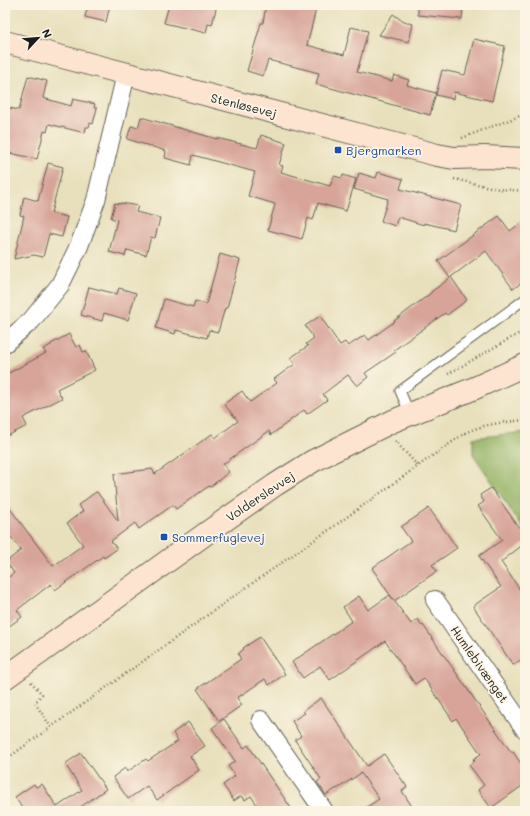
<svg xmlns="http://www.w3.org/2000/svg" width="530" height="816" font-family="Mali,sans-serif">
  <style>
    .forest { fill: #94b366; stroke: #586841 }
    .building { fill: #d8a49a }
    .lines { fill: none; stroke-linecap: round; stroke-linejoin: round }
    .lane-casing { stroke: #636154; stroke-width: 11 }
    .street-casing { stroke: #636154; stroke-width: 20 }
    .secondary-casing { stroke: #636154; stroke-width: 24 }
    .path { stroke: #636154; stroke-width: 2.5; stroke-dasharray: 1 3; stroke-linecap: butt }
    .lane { stroke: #fff; stroke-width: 9 }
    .street { stroke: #fff; stroke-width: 18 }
    .secondary { stroke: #fde4d0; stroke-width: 22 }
    .transit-dot { fill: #1a4fb4; stroke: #fcf5e5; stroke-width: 1.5 }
    .labels { text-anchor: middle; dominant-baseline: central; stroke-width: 3.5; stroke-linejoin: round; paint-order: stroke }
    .street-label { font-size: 12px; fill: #1c1c1c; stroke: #fcf5e5 }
    .transit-label { font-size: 12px; fill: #164399; stroke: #fcf5e5; text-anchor: start }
  </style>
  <rect width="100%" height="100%" fill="#fcf5e5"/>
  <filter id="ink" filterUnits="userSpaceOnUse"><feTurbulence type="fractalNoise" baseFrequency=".025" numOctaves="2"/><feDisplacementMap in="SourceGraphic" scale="8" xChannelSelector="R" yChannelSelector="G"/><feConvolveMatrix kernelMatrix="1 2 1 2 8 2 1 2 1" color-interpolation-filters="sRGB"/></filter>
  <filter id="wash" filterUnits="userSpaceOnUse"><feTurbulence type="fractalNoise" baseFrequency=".012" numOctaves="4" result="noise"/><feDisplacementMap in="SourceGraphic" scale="16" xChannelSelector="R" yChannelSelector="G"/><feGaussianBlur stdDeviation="0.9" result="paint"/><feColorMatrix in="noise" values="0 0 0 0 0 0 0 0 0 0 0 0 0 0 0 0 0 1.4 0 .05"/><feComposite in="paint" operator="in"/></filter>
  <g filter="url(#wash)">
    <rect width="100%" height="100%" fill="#e8e0bc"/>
    <path class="forest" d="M525 432V531L473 454V438Z"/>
    <g id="blocks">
      <g class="building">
        <path d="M88 5H110L106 22 85 17Z"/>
        <path d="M169 5H217L212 25 208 24 206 33 164 23Z"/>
        <path d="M266 5 286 8 287 5H317L307 45 344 55 351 27 368 31 357 72 392 81 394 75 409 80 407 85 436 93 430 115 316 84 319 73 268 60 263 76 247 71 261 23H263Z"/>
        <path d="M418 5H463L462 19 418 15Z"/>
        <path d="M393 14 404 22 413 24 409 42 379 35Z"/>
        <path d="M474 39 505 46 492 101 454 92 453 99 436 95 442 70 465 75Z"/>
        <path d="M28 76 47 81 43 98 71 106 73 99 95 104 94 108H97L93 124 90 123 89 127H86L85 133 49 124 47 132 44 131 37 159 5 152V107L19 110Z"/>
        <path d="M141 117 217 139V138L257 148 261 135 286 143 279 165 283 166 281 172 330 186 334 176 342 178 343 175 356 179 346 211 318 203 313 220 308 218 302 239 268 230 275 204 248 196 255 172 193 155 191 165 165 158 166 151 127 139 131 126 138 128Z"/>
        <path d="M48 163 63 167 51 213 67 217 62 237 49 234 43 257 34 255 14 259 24 216 20 215 24 197 38 201Z"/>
        <path d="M378 172 403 179 400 189 461 205 454 230 424 223V225L398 217 395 226 381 221 388 199 354 189 359 173 376 178Z"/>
        <path d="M115 203 121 204V203L138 206 136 212 160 218 155 238 151 237 146 255 127 250 125 256 109 252 117 220 111 218Z"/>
        <path d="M499 216 510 231 525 220V280L513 289 486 251 451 277 467 300 447 315 445 313 394 350 396 352 365 373 368 377 357 386 348 375 323 394 327 400 307 414 304 410 271 435 269 431 223 464 229 472 210 487 209 486 176 509 173 505 139 529 135 523 111 541 117 549 104 558 103 556 55 590 51 584 17 610 22 617 5 629V580L14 573 6 562 21 550 5 529V502L53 566 83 545 67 523 83 511 78 505 96 492H97L118 521 114 474 152 469 155 474 212 434 215 438 238 421 224 404 242 391 250 402 277 383 274 379 295 364 290 358 308 346 306 344 314 338 305 326 320 316 340 345 345 342 348 346 365 335 369 340 394 322V321L431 293V292L450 278 438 261Z"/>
        <path d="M220 254 240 260 227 308H225L218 332 209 330 207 338 176 330 175 334 156 328 164 299 193 307 195 301 206 304Z"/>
        <path d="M89 287 117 294 119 288 136 293 128 320 104 313 102 321 81 315Z"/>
        <path d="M69 334 76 347 80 345 83 352 86 351 95 370 57 389 62 398 23 418 27 426 5 437V375L46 353 43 349 51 345V344Z"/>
        <path d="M491 488 525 536V543L501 562 525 597V657L513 665 473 606 501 587 479 556 502 540 478 506 484 502 480 495Z"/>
        <path d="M429 508 457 548 432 565 437 571 394 601 372 568 411 541 401 527Z"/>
        <path d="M390 595 411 624 418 619 422 626 423 625 511 752H513L525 769V784L491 808 478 790 484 785 469 765 475 761 473 759 481 754 456 718 453 721 424 678 415 684 385 641 330 680 320 666 303 678 292 662 352 621 343 607 359 596 368 610Z"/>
        <path d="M260 637 285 674 269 685 265 679 237 698 242 705 219 721 197 689 241 659 238 654 244 649 243 648Z"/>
        <path d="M321 698 367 766 384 754 407 787 402 791 415 811H361L379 799 361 773 337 789V788L326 795 317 782 321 779 295 740 301 736 292 721 305 713 303 711Z"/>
        <path d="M224 719 244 748 248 745 293 811H261L251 796 245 800 241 796 234 801 223 785 235 776 228 766 235 761 212 728Z"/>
        <path d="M188 722 205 746 190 756 199 770 157 800 147 786 128 799 113 777 125 768 127 772 146 759 148 761 178 741 173 733Z"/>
        <path d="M81 753 106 789 75 811H24L15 797 34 784 36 787 42 784 57 807 82 790 65 764Z"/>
      </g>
    </g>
  </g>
  <g filter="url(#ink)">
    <use href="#blocks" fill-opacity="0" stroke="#636154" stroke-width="1"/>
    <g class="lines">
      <defs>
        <path id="lane" d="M410 414 400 391 525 299"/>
        <g id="street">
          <path d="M5 343 31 321 60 285 79 246 96 200 126 74"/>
          <path d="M435 600 525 729"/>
          <path d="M261 720 324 811"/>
        </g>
        <g id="secondary">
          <path d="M5 42 437 155 454 158 485 157 525 159"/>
          <path d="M5 678 208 532 275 485 313 461 393 421 475 388 525 365"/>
        </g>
      </defs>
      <use href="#lane" class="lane-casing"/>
      <use href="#street" class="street-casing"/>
      <use href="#secondary" class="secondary-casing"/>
      <g class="path">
        <path d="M462 138 525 114"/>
        <path d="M454 179 499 189 525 191"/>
        <path d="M448 374 525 330"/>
        <path d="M395 441 418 466"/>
        <path d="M31 682 42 694 35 703 51 727"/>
        <path d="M5 760 237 594 333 527 418 466 465 433C483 424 505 422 525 420"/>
      </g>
      <use href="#lane" class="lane"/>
      <use href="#street" class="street"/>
      <use href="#secondary" class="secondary"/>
    </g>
  </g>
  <g class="transit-dot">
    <rect x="334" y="146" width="8" height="8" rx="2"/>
    <rect x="160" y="533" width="8" height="8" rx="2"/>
  </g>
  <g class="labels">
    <g class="street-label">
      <text transform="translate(244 105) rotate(14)">Stenløsevej</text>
      <text transform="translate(260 496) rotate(-34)">Volderslevvej</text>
      <text transform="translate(480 664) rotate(55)">Humlebivænget</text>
    </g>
    <g class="transit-label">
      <text x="346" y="150">Bjergmarken</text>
      <text x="172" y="537">Sommerfuglevej</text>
    </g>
  </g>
  <rect width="530" height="816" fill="none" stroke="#fcf5e5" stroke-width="20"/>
  <g transform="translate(38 38) rotate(64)" stroke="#fcf5e5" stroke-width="3" paint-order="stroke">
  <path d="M0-3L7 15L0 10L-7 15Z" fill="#1c1c1c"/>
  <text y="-6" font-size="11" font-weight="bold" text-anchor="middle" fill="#1c1c1c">N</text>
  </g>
</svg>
